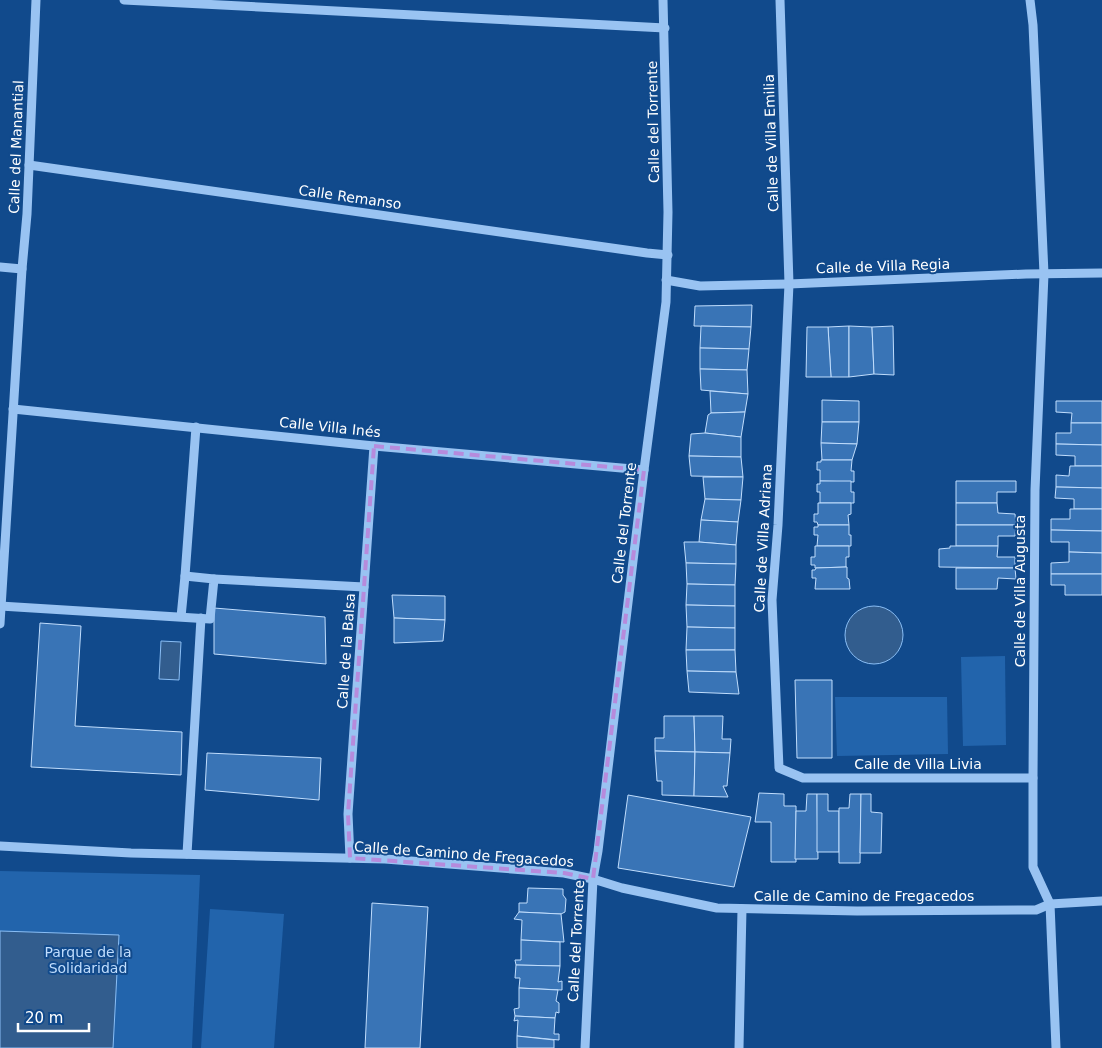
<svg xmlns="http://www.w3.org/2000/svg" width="1102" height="1048" font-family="'DejaVu Sans',sans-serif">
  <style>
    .green { fill: #2264ac }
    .water { fill: #325d8e; stroke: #8abef5 }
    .building { fill: #3974b6; stroke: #c0ddfd }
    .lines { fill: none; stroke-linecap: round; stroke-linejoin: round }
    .minor { stroke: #99c3f2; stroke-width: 9 }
    .marked { fill: none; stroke: #b68bdc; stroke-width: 4; stroke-dasharray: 10 6; stroke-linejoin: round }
    .labels { text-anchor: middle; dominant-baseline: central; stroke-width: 4; stroke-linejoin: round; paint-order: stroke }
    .street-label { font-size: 14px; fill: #fff; stroke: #114a8c }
    .park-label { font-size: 14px; fill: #c0ddfd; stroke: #114a8c }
  </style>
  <rect width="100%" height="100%" fill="#114a8c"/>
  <g class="green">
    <path d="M1005 656 1006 745 963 746 961 657Z"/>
    <path d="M835 697H947L948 754 837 756Z"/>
    <path d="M0 871 200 875 192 1048H0Z"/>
    <path d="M210 909 284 914 274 1048H201Z"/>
  </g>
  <g class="water">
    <circle cx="874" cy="635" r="29"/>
    <path d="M161 641 181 642 179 680 159 679Z"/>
    <path d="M0 931 119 935 113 1048H0Z"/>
  </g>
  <g class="building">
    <path d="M752 305 751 327 694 326 695 306Z"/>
    <path d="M701 326 751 327 749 349 700 348Z"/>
    <path d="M849 326V377H831L828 327Z"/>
    <path d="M849 326 872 327 874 374 849 377Z"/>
    <path d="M893 326 894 375 874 374 872 327Z"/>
    <path d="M807 327H828L831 377H806Z"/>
    <path d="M700 348 749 349 747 370 700 369Z"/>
    <path d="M700 369 747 370 748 394 701 390Z"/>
    <path d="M710 391 748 394 745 412 711 413Z"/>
    <path d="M822 400 859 401V422H822Z"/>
    <path d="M1056 401H1102V423H1071L1072 413 1056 412Z"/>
    <path d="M745 412 741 437 705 433 708 415 711 413Z"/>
    <path d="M822 422H859L857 444 821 443Z"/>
    <path d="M1071 423H1102V445L1056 444V433H1071Z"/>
    <path d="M705 433 741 437V457L689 456 691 434Z"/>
    <path d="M821 443 857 444 852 460H822Z"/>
    <path d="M1056 444 1102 445V466H1075V456L1056 455Z"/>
    <path d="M689 456 741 457 743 477 691 476Z"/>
    <path d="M821 460H852L851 471H854V482L820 481V470H817V462H821Z"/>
    <path d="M1070 466H1102V488L1056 487V475L1069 476Z"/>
    <path d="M703 477H743L741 500 705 499Z"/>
    <path d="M820 481H851V492H854V503H820V492H817V484H820Z"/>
    <path d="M956 481H1016V492H997V503H956Z"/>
    <path d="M1056 487 1102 488V509H1074V499L1055 498Z"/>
    <path d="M705 499 741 500 738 522 701 520Z"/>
    <path d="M818 503H851V514L848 515 849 525H818L817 522H814V514H818Z"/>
    <path d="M956 503H997L998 513 1015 514 1016 525H956Z"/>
    <path d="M1070 509H1102V531L1051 530V519H1070Z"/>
    <path d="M701 520 738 522 736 545 699 542Z"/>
    <path d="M818 525H849V535H851V546H817L818 535H814V527H818Z"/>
    <path d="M956 525H1016L1015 536H998V546H956Z"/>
    <path d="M1051 530 1102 531V553L1069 552V542H1051Z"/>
    <path d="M684 542H699L736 545V564L686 563Z"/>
    <path d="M815 546H849V557H846V567L815 568V565H811V557H815Z"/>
    <path d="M950 546H998L997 557H1015V568L939 567V549L950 548Z"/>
    <path d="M1069 552 1102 553V574H1051V563L1069 562Z"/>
    <path d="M686 563 736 564 735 585 687 584Z"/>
    <path d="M846 567H847V578L849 579 850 589H815L816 578H812V570H815L816 568Z"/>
    <path d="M956 568H1015L1016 579 998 578 997 589H956Z"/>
    <path d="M1051 574H1102V595H1065V585H1051Z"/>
    <path d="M687 584 735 585V606L686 605Z"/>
    <path d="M392 595 445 596V620L394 618Z"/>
    <path d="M686 605 735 606V628L687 627Z"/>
    <path d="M214 608 325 617 326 664 214 654Z"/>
    <path d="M394 618 445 620 443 641 394 643Z"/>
    <path d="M40 623 81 626 75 726 182 732 181 775 31 767Z"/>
    <path d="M687 627 735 628V650H686Z"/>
    <path d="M686 650H735L736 672 687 671Z"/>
    <path d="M687 671 736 672 739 694 689 692Z"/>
    <path d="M795 680H832V758H797Z"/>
    <path d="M664 716H694L695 752 655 751V738H664Z"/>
    <path d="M694 716H723L722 739H731L730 753 695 752Z"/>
    <path d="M655 751 695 752 694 796 662 795V781H657Z"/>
    <path d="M695 752 730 753 727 786H723L728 797 694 796Z"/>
    <path d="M207 753 321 758 319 800 205 790Z"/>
    <path d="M759 793 784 794V806H796V862H771V822H755Z"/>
    <path d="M807 794H817L818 859H795L796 811H806Z"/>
    <path d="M817 794H828V811H839V852H817Z"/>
    <path d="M850 794H861L860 863H839V808H849Z"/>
    <path d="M861 794H871V812L882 813 881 853H860Z"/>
    <path d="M628 795 751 817 734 887 618 868Z"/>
    <path d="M528 888 563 889V895L566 899 565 912 561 914 519 912V903H527Z"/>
    <path d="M372 903 428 907 420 1048H365Z"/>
    <path d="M519 912 561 914 564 942 521 940 522 920 514 919Z"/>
    <path d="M521 940 560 942V966L516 965 515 960H521Z"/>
    <path d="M516 965 560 966 558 982 562 981V990L519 988 520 978H515Z"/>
    <path d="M519 988 558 990 556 1001 559 1003V1013L556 1012 555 1018 515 1016 514 1009 519 1008Z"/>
    <path d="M515 1016 555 1018 554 1034H559V1040L517 1036 518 1020 514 1021Z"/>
    <path d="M517 1036 554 1040V1048H517Z"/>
  </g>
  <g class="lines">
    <g class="minor">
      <path d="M124 0 665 28"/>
      <path d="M780 0 789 284 778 525 772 600 779 768 803 778H1033"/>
      <path d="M1030 0 1033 25 1044 274 1035 490 1033 778V867L1050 904 1056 1048"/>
      <path d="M29 165 647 253 668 255"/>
      <path d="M0 267 22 269"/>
      <path d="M666 280 700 286 789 284 1026 274 1102 273"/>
      <path d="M13 409 374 446 644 470"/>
      <path d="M185 576 196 427"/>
      <path d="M214 579 364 587"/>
      <path d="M0 606 210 619 214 579 185 576 181 617"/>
      <path d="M0 624 22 269 27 214 36 0"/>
      <path d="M0 846 131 853 385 859 564 873 593 879 622 888 717 908 857 911 1036 910 1050 904 1102 901"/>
      <path d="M187 854 201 618"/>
      <path d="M350 858 348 814 374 446"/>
      <path d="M585 1048 593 879 598 851 644 470 666 302 668 212 663 0"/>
      <path d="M739 1048 742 909"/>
    </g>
  </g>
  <path class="marked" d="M374 446 644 470 593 879 564 873 350 858 348 814Z"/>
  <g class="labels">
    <g class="street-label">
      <text transform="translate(653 122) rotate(-91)">Calle del Torrente</text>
      <text transform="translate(771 143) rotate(-92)">Calle de Villa Emilia</text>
      <text transform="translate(16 147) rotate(-88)">Calle del Manantial</text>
      <text transform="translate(350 197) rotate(8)">Calle Remanso</text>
      <text transform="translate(883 266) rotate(-2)">Calle de Villa Regia</text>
      <text transform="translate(330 427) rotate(6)">Calle Villa Inés</text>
      <text transform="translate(624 523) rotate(-83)">Calle del Torrente</text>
      <text transform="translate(763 538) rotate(-87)">Calle de Villa Adriana</text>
      <text transform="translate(1020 591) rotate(-90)">Calle de Villa Augusta</text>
      <text transform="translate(346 651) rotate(-86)">Calle de la Balsa</text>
      <text x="918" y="764">Calle de Villa Livia</text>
      <text transform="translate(464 854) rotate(4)">Calle de Camino de Fregacedos</text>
      <text x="864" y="896">Calle de Camino de Fregacedos</text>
      <text transform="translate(576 941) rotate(-87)">Calle del Torrente</text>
    </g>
    <g class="park-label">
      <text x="88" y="952">Parque de la<tspan x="88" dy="16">Solidaridad</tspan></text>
    </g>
  </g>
  <path d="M18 1023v8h71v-8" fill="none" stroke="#ffffff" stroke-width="2.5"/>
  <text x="25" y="1023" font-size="15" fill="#ffffff" stroke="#114a8c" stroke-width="4" paint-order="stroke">20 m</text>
</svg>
